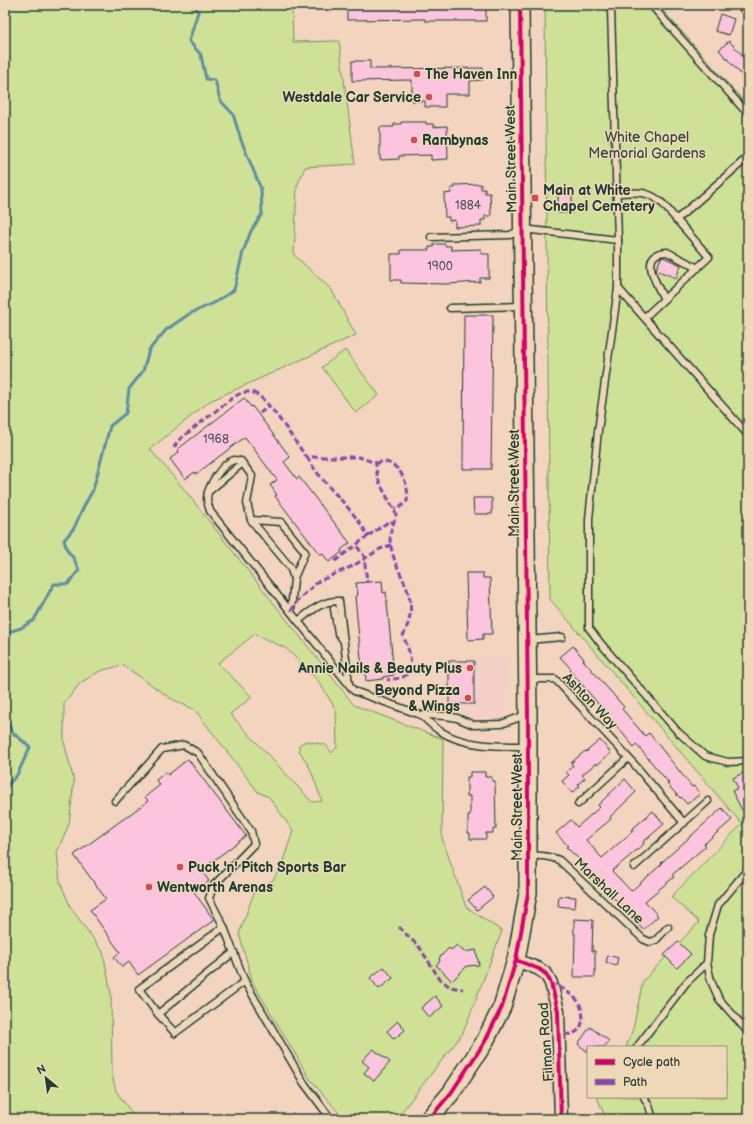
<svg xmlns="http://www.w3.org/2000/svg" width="753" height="1124" font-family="'Balsamiq Sans',sans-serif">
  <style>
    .built { fill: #f5d0c8 }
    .green { fill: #cee196; stroke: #768f65; fill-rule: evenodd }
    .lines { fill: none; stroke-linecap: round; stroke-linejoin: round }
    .stream { stroke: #618ea2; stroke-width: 3 }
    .building { fill: #fdc5dd; stroke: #1f3d34 }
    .service-casing { stroke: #1f3d34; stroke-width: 9 }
    .minor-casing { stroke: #1f3d34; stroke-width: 15 }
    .secondary-casing { stroke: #1f3d34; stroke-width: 20 }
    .service { stroke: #efd8b8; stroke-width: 6 }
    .minor { stroke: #efd8b8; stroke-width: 12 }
    .secondary { stroke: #efd8b8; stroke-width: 17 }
    .quiet { stroke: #8e44ad; stroke-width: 3; stroke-dasharray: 6 3; stroke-linecap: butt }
    .cycleway-casing { stroke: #efd8b8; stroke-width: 6 }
    .cycleway { stroke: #d6006c; stroke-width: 4 }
    .poi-dot { fill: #d1495b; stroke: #efd8b8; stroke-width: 1.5 }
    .labels { text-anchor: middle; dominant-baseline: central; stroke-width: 3; stroke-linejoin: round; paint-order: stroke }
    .number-label { font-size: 12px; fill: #565f5e }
    .poi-label { font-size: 14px; font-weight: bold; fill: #1f3d34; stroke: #efd8b8; text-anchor: start }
    .park-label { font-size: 14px; fill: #304d3e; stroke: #efd8b8 }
    .street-label { font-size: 14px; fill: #1f3d34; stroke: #efd8b8 }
  </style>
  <rect width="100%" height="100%" fill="#f2d4bf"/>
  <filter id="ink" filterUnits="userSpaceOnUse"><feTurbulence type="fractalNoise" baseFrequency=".025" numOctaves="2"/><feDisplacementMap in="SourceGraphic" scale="8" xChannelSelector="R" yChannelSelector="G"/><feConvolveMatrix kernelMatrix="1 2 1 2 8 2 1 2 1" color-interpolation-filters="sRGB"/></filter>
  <g filter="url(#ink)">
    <path class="built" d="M507 658 508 718 480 719 443 710 444 661Z"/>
    <g class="green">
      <path d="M5 5H292L293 42 339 41 355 164 305 167 297 186 294 255 331 289 356 335 210 401 150 449 183 488 354 705 443 739 442 838 466 907 502 931 463 1033 396 1119H344L310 1079 253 983 239 934 255 890 273 880 282 864 293 831 269 797 258 792 195 710 170 698 123 665 100 671 80 683 64 704V742L74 781 69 824 57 852 60 882 71 908 103 952 111 993 112 1075 116 1091 136 1119H5ZM255 634 287 649 319 682 336 710 337 747 332 753 326 745 306 741 299 745V750L310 768 322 801 312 802 230 714 252 697 218 663Z"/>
      <path d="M545 5H658L748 106V1119H606L597 1097H726V1047H626L633 1029 643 981 699 922 671 897 742 824 550 599Z"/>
      <path d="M345 350 379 395 356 413 322 367Z"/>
    </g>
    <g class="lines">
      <g class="stream">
        <path d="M5 633 21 628 34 620 54 584H68L79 570 74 559 67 550 64 540 74 528 84 506 93 490 110 426 126 413 129 389 143 371 149 350 166 330 189 314 214 303 234 290 243 252 251 231 262 214 261 189 241 140 233 114 220 100 215 80 206 79 201 55 189 41 198 12 194 5"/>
        <path d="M5 680 8 688 5 717"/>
        <path d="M5 718 13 733 30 747 17 775 5 788"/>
      </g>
    </g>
    <g class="building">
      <path d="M347 5H486V21H425V19L347 20Z"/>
      <path d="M734 5H748V10L743 15Z"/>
      <path d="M720 14 734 19 729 35 715 31Z"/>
      <path d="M729 41 748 61V82L719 50Z"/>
      <path d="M352 61H370V69L483 68V80L470 81V94H445V107H425V101H412V80L352 81Z"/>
      <path d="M401 122H426V124H433V127L447 126 448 159 431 160V155L399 156V159L380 160V127H394V124H401Z"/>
      <path d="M481 184V189H485V193H490L491 216H485V220H481V226L455 227V220L449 221V217H445L444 194 451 193V188H455V185Z"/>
      <rect x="558" y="189" width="14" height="24"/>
      <path d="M434 244H445V246H451V250L481 249V254H489V278H480V282L447 284 401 283V280H391V254H401V250H429V247H434Z"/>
      <path d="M663 257 681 265 676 278 656 270 661 258Z"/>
      <path d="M464 315H493L491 469H463Z"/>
      <path d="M244 398 251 407 252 406 290 457 284 462 297 479 299 477 350 543 341 550 342 552 329 562 322 553 320 555 275 496 277 495 270 485 277 480 245 437 196 474 195 472 185 479 170 459 179 452 178 449Z"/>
      <path d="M473 498H492V514H474Z"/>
      <path d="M466 573H483V578H490L492 634H483V639L468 640Z"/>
      <path d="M382 581 383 593 386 592 394 675 383 677V679L366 681 365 669H362L358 628 355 596 358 595 356 583Z"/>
      <path d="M573 646 584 659 583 660 624 707 622 709 645 736 649 733 692 787 694 786 700 794 687 804 681 797 680 798 667 784 669 783 636 744 634 747 570 670 571 669 560 657Z"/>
      <rect x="449" y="661" width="25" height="43"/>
      <path d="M600 740 611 753 597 765 596 763 582 775 585 778 578 784 580 786 572 793 562 781 569 775 566 772 573 766 571 763 585 751 586 752Z"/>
      <path d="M188 759 246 836 201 870 209 881 194 892 214 920 138 975 129 962 122 967 114 957 120 952 90 910 106 899 74 855 148 801 145 797 160 785 156 780 166 772 168 775Z"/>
      <path d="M748 770V807L742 810 732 791 738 788 733 778Z"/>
      <path d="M470 772H485V777H492V781H495L496 829H493V833H486V839H470V833H468V815H470V796H467V777H470Z"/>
      <path d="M625 779 636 792 610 817 611 819 586 840 602 858 633 831 631 830 653 811 664 824 643 842 644 844 612 871 631 891 662 864 661 863 722 808 732 820 704 844 706 846 672 875 674 877 645 901 658 916 643 930 623 906 622 907 616 900 612 897 611 898 602 888 580 860 566 847 568 846 556 833 571 820 577 827 600 807 598 805Z"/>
      <path d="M485 887 493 897 477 910 468 900Z"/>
      <path d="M559 896 576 897 575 908 558 906Z"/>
      <path d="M574 919 593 920 592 951H595V977H574L575 934H574Z"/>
      <path d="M678 942 691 954 677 968 664 955Z"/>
      <path d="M457 945 464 952 476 950 479 965 467 966 452 981 436 965 440 961 439 958 449 948 451 950Z"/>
      <path d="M608 955 618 958 616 966 606 962Z"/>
      <path d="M384 967 393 978 379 989 370 978Z"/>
      <path d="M435 996 443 1006 429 1018 421 1008Z"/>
      <path d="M398 1021 405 1030 394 1039 387 1031Z"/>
      <path d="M590 1027 609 1041 604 1047H588V1052L578 1044Z"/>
      <path d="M373 1049 390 1062 374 1081 364 1073 369 1067 362 1061Z"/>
    </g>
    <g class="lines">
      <defs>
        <g id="service">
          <path d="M613 5 611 9 618 240V288L598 431 589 519V628L602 645 678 732 705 756 728 762 748 761"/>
          <path d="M651 5 748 114"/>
          <path d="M616 193C635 193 648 189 663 204L709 257 645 317"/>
          <path d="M676 220 748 157"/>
          <path d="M431 237 510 235 523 229 618 240"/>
          <path d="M618 288 748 435"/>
          <path d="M664 299C657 285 637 253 667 252L698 268"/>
          <path d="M450 308 522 306"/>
          <path d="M208 492 239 466"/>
          <path d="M251 520 281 522 305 552 294 578"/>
          <path d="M334 609 338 633 343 640"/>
          <path d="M291 611 294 578 290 567 251 520 247 503 252 476 241 461C238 461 236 460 234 460 222 463 207 487 207 499 207 503 209 507 210 511L354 691 421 715 446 716 457 718 474 725 501 724 526 715"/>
          <path d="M298 621C311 611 323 600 339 601L349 684"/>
          <path d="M528 640 562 637"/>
          <path d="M529 679H555L635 765 684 823"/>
          <path d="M421 715C427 720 433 727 440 731 464 747 500 746 527 746"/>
          <path d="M115 801 162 749 184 745 198 753 251 831 254 844 214 885 209 898 224 927 245 982 304 1083 331 1119"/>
          <path d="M578 804 628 758"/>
          <path d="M530 856C540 855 549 856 559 860L643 939 650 942 656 940 668 927"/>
          <path d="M634 867 708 801"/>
          <path d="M748 869 718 905 709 935 707 963 711 981 719 999 748 1032"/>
          <path d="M224 927 139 989 158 1014 175 1033 245 981"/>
          <path d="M158 1014 234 952"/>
          <path d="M637 1047 686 983 707 963"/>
          <path d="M644 1097 649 1106 653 1119"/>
        </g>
        <path id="minor" d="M516 960 539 969 546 974 551 983 558 1011 561 1119"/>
        <path id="secondary" d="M429 1119 451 1093 484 1043 502 1007 516 960 528 893V714L520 5"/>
      </defs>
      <use href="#service" class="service-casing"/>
      <use href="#minor" class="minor-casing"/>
      <use href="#secondary" class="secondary-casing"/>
      <use href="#service" class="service"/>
      <use href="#minor" class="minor"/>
      <use href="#secondary" class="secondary"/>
      <g class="quiet">
        <path d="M260 413 269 406"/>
        <path d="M174 448 176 444 180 439 231 399C238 394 245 390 254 393 270 400 294 442 307 457H359L376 463C375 482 389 498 396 514 395 522 390 529 390 538 392 577 425 592 403 636 408 646 417 670 403 677 398 679 392 679 387 680"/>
        <path d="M307 457C323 486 352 506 368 536L356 545 364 556 367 582"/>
        <path d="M376 463C379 463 382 461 385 462 401 464 410 487 407 501L400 507 394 509"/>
        <path d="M368 536 388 522H393"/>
        <path d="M335 561 356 545"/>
        <path d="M291 611 297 601 319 581 353 566 380 549 391 545"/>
        <path d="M399 927 420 948 439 978 450 987 463 989"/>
        <path d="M551 983C561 987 569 992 577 1000 584 1008 586 1028 574 1033 570 1035 563 1034 559 1034"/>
      </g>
      <defs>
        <g id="cycleway">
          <path d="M516 960 539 969 546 974 551 983 558 1011 561 1119"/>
          <path d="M429 1119 451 1093 484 1043 502 1007 516 960 528 893V714L520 5"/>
        </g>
      </defs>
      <use href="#cycleway" class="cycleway-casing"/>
      <use href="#cycleway" class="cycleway"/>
    </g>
  </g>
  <g class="poi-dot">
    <circle cx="417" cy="74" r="4"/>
    <circle cx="429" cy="97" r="4"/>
    <circle cx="414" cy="140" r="4"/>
    <rect x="531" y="194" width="8" height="8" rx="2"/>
    <circle cx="470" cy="668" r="4"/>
    <circle cx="468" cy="698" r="4"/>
    <circle cx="180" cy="867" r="4"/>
    <circle cx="149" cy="887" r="4"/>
  </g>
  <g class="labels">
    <g class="number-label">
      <text x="468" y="205">1884</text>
      <text x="440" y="266">1900</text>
      <text x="216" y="439">1968</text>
    </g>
    <g class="poi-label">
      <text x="425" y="74">The Haven Inn</text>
      <text x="421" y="97" text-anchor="end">Westdale Car Service</text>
      <text x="422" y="140">Rambynas</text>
      <text x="543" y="190">Main at White<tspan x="543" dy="16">Chapel Cemetery</tspan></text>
      <text x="462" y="668" text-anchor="end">Annie Nails &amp; Beauty Plus</text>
      <text x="460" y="690" text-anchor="end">Beyond Pizza<tspan x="460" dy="16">&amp; Wings</tspan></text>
      <text x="188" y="867">Puck 'n' Pitch Sports Bar</text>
      <text x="157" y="887">Wentworth Arenas</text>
    </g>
    <g class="park-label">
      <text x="647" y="137">White Chapel<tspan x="647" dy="16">Memorial Gardens</tspan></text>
    </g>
    <g class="street-label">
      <text transform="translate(511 159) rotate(-91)">Main Street West</text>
      <text transform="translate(514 483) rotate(-90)">Main Street West</text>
      <text transform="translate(590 701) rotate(46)">Ashton Way</text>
      <text transform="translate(517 807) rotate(-90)">Main Street West</text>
      <text transform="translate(609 891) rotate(43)">Marshall Lane</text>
      <text transform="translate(546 1042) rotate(-94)">Filman Road</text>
    </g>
  </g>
  <rect width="753" height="1124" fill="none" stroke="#efd8b8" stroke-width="20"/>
  <rect x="10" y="10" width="733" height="1104" fill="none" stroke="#1f3d34" stroke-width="1.5" filter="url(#ink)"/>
  <rect x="587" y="1046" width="140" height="52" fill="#efd8b8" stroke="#9c9a83"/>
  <rect x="595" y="1059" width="20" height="6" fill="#d6006c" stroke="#9c9a83"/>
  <text x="623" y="1066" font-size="12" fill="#1f3d34">Cycle path</text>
  <rect x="595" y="1079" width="20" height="6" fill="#8e44ad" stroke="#9c9a83"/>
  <text x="623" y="1086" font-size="12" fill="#1f3d34">Path</text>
  <g transform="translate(46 1078) rotate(331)" stroke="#efd8b8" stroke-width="3" paint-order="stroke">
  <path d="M0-3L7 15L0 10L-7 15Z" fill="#1f3d34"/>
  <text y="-6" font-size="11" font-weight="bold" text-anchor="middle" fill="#1f3d34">N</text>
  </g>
</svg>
